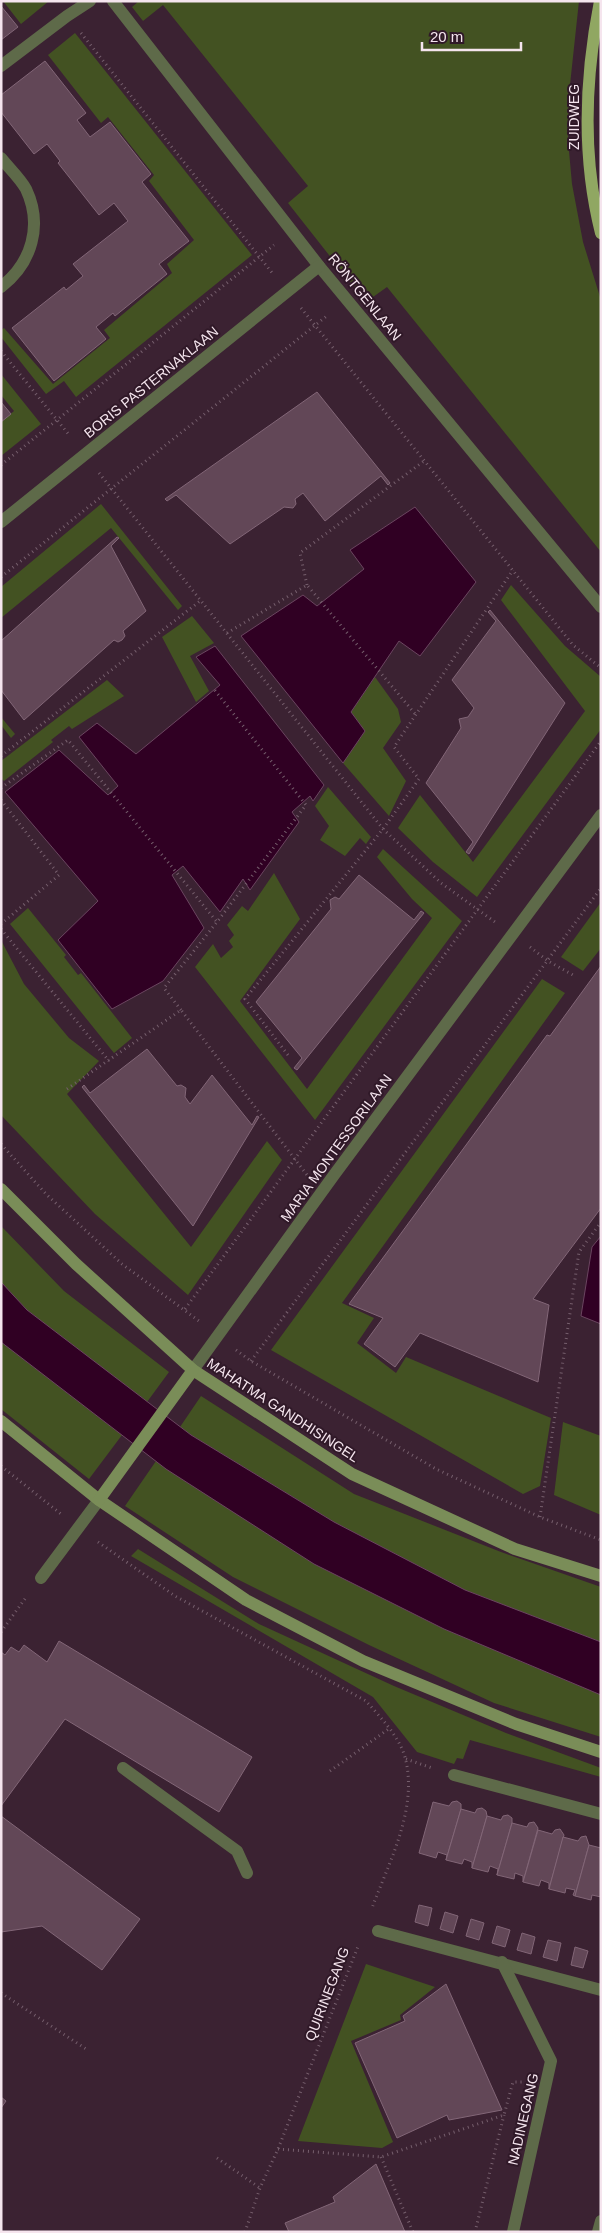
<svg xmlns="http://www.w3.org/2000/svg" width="602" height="2233" font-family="Helvetica,sans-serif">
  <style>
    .green { fill: #435222 }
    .water { fill: #300023; stroke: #6b4560 }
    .building { fill: #624757; stroke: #826677 }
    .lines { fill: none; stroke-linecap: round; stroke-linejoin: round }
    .path { stroke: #765f6d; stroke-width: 3; stroke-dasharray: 1 4; stroke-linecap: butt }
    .lane { stroke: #5e6a49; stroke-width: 12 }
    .street { stroke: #5e6a49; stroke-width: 12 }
    .secondary { stroke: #7a8d58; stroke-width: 12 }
    .primary { stroke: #90a762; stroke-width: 12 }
    .labels { text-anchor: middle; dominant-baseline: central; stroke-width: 4; stroke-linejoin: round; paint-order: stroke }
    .street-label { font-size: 14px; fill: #f5e5ee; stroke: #301928 }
  </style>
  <rect width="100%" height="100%" fill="#3b2232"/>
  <g class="green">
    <path d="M3 1H49L21 24Z"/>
    <path d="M139 1H579L569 94 568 140 572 184 583 242 601 300V552L387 287 366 302 288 203 308 186 163 5 143 21 132 7Z"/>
    <path d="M75 33 252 255 76 397 64 381 46 394 1 337V330L4 328 53 384 110 338 104 330 172 273 167 264 194 240 149 181 154 175 108 117 101 123 48 55Z"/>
    <path d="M1 374 41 424 1 456V422L14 411 1 395Z"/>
    <path d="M101 504 182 606 178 610 111 528 1 618V587Z"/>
    <path d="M511 585 565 646 601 677V729L477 897 433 862 398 828 420 795 473 862 585 711 501 600Z"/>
    <path d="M192 616 214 643 190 656 209 691 196 702 162 637Z"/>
    <path d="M375 677 398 709 401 722 383 748 406 781 389 816 343 763 365 731 351 712Z"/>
    <path d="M107 680 124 696 72 729 69 726 51 740 53 742 4 781 1 778V761Z"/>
    <path d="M1 717 15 734 11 738 1 725Z"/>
    <path d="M328 787 371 837 366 844 360 838 345 856 320 840 329 826 315 806Z"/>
    <path d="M383 849 462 921 315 1120 195 967 213 944 221 958 233 947 229 941 234 935 227 925 242 906 248 911 274 873 300 919 240 1001 307 1089 432 918 412 899 377 857Z"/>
    <path d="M601 902V948L583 971 561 957Z"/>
    <path d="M28 908 66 955 64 957 78 975 81 973 132 1038 114 1053 10 924Z"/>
    <path d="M1 940 24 984 69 1038 99 1061 67 1094 191 1247 267 1141 282 1160 188 1295 95 1214 1 1115Z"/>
    <path d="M542 979 565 993 342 1303 374 1318 357 1343 396 1373 406 1357 551 1418 540 1486 523 1494 271 1350Z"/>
    <path d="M1 1226 64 1291 169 1372 147 1402 27 1310 1 1282Z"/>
    <path d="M1 1342 122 1435 89 1479 1 1409Z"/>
    <path d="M201 1396 354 1494 501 1552 601 1587V1642L465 1590 334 1522 191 1435 180 1427Z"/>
    <path d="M563 1422 601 1436V1515L554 1495Z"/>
    <path d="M156 1461 314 1564 444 1629 601 1695V1737L494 1703 369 1645 233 1577 125 1506Z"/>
    <path d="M138 1549 259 1624 394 1686 506 1733 601 1768V1777L470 1740 463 1759 457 1758 454 1764 417 1752 373 1697 131 1556Z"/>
    <path d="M366 1964 435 1987 400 2015 401 2020 351 2041 393 2142 382 2148 298 2141Z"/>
  </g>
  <g class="water">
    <path d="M415 507 476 582 420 656 399 641 351 712 365 731 343 763 241 636 303 595 317 606 364 569 350 550Z"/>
    <path d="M215 646 324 785 313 801 310 796 292 812 299 822 250 890 243 879 220 912 183 866 172 875 204 928 163 981 112 1009 58 940 98 901 5 792 59 750 108 795 118 786 79 737 97 723 136 754 220 685 196 657Z"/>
    <path d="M601 1236V1324L581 1316 592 1247Z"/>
    <path d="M1 1282 27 1310 191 1435 334 1522 465 1590 601 1642V1695L444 1629 314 1564 166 1469 1 1342Z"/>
  </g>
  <g class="building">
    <path d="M1 6 18 27 1 40Z"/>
    <path d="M45 61 86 113 77 120 90 137 110 122 151 174 142 182 189 241 159 264 167 274 115 316 113 313 96 327 106 339 54 381 12 328 64 287 66 290 83 276 73 264 128 221 114 203 99 215 58 163 60 161 47 144 34 154 1 112V95Z"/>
    <path d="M317 392 390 483 388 485 381 476 325 521 303 493 295 499 296 504 293 508 284 507 230 544 176 495 167 501 165 499Z"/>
    <path d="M1 402 11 414 1 422Z"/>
    <path d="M117 537 119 538 111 546 146 611 123 631 125 636 122 640 118 642 114 640 24 720 1 690V641Z"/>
    <path d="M490 610 565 703 469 854 466 852 473 842 426 783 461 728 459 719 468 717 474 708 452 680 496 621 488 612Z"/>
    <path d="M359 875 414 920 421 911 424 913 297 1070 294 1068 302 1058 256 1002 331 909 330 900 335 897 339 899Z"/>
    <path d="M601 966V1208L533 1299 549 1305 538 1382 420 1333 395 1367 364 1344 383 1318 349 1304 547 1035 550 1036Z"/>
    <path d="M147 1049 177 1086 181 1085 186 1088 185 1097 190 1104 212 1075 252 1125 257 1116 259 1117 193 1226 82 1087 84 1085 90 1093Z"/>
    <path d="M59 1641 252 1757 219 1812 65 1719 1 1806V1652L5 1655 11 1647 19 1652 24 1645 47 1662Z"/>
    <path d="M457 1801 461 1804V1809L446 1860 447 1855 438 1852 436 1858 419 1853 433 1802 449 1806 452 1802Z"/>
    <path d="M482 1808 486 1811 487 1816 472 1868V1862L464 1859 462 1864 446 1860 461 1809 475 1813 477 1809Z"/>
    <path d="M508 1815 512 1818V1823L497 1875 498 1869 490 1866 488 1872 472 1868 487 1816 501 1820 503 1816Z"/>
    <path d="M1 1816 140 1919 102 1970 42 1926 1 1932Z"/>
    <path d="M534 1822 538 1828 523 1882V1876L515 1873 514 1879 497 1875 512 1823 527 1827 529 1823Z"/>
    <path d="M560 1829 564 1835 549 1889V1883L541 1880 539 1886 523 1882 538 1830 552 1834 555 1830Z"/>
    <path d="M586 1836 589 1845 575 1896 573 1895 575 1890 566 1888 565 1893 549 1889 563 1837 578 1841 581 1837Z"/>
    <path d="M589 1845 601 1848V1903V1897L592 1895 591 1900 575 1896Z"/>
    <path d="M419 1905 432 1908 428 1926 415 1922Z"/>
    <path d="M445 1912 458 1916 453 1933 440 1929Z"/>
    <path d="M471 1919 484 1923 479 1940 466 1936Z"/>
    <path d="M497 1926 510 1930 505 1947 492 1943Z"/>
    <path d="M522 1933 535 1937 531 1954 517 1950Z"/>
    <path d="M548 1940 561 1943 557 1961 543 1957Z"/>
    <path d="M575 1947 588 1951 583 1968 571 1965Z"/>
    <path d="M446 1984 502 2110 449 2120 447 2115 397 2138 355 2043 405 2021 403 2016Z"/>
    <path d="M1 2097 6 2101 1 2108Z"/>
    <path d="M376 2164 405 2232H289L285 2223 335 2202 333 2197Z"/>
  </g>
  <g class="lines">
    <g class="path">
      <path d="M81 33 273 274"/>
      <path d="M301 308 573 645 601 668"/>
      <path d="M1 351 70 436"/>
      <path d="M1 465 274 245"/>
      <path d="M99 473 383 829 441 883 495 922"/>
      <path d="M1 577 328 315"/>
      <path d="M307 585 300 553 424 461"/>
      <path d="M227 633 307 585 416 715"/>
      <path d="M1 756 200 601"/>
      <path d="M1 788 68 740 217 922"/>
      <path d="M1 800 59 875 1 924"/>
      <path d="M1 929 109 1061"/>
      <path d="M530 947 548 961 573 975"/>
      <path d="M181 1010 164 988 217 922 306 805 213 688"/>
      <path d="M288 1055 245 999 383 829 419 779 394 747 513 570"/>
      <path d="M67 1089 181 1010 307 1175"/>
      <path d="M1 1144 46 1194 122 1264 199 1321"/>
      <path d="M185 1309 601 741"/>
      <path d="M236 1350 251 1361 436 1469 540 1517 601 1540"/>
      <path d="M251 1361 601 888"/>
      <path d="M1 1466 61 1514"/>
      <path d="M540 1517 579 1252 601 1222"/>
      <path d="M98 1542 175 1596 366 1701C381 1718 401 1738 406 1761 417 1811 389 1862 372 1908"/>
      <path d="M1 1632 27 1596"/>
      <path d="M406 1759 432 1768"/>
      <path d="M330 1771 390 1728"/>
      <path d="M1 1993 86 2049"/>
      <path d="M278 2149 381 2157 504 2115 513 2082H522"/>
      <path d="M381 2157 413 2232"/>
      <path d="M217 2158 260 2188"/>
      <path d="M245 2232 260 2188 278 2149 359 1944"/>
      <path d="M475 2232 504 2115"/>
    </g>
    <path class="lane" d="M123 1768 237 1851 247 1873"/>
    <g class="street">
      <path d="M113 1 319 266 601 607"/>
      <path d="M1 66 67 16 90 1"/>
      <path d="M1 158C9 168 20 178 26 189 43 225 32 263 1 287"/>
      <path d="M1 522 319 266"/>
      <path d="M193 1370 334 1175 601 815"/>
      <path d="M41 1578 99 1500"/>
      <path d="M454 1775 601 1814"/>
      <path d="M378 1931 601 1990"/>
      <path d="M502 1962 551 2061 513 2232"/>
      <path d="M598 2232 601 2221"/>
    </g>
    <g class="secondary">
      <path d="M1 1189 76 1264 193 1370 352 1474 515 1549 601 1576"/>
      <path d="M1 1421 99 1500 246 1600 363 1661 516 1724 601 1752"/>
      <path d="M99 1500 193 1370"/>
    </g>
    <path class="primary" d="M600 1C585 77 582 158 601 233"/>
  </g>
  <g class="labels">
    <g class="street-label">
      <text transform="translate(574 117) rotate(-90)">ZUIDWEG</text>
      <text transform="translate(365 297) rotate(51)">RÖNTGENLAAN</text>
      <text transform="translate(151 382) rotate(-39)">BORIS PASTERNAKLAAN</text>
      <text transform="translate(336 1148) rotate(-54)">MARIA MONTESSORILAAN</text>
      <text transform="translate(283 1410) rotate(33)">MAHATMA GANDHISINGEL</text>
      <text transform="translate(327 1994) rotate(-69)">QUIRINEGANG</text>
      <text transform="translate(523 2119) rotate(-77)">NADINEGANG</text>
    </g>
  </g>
  <rect width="602" height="2233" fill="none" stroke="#f5e5ee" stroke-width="5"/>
  <path d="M422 42v8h99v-8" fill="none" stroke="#f5e5ee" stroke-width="2.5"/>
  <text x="430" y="42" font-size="15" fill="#f5e5ee" stroke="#301928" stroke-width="4" paint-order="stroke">20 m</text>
</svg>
